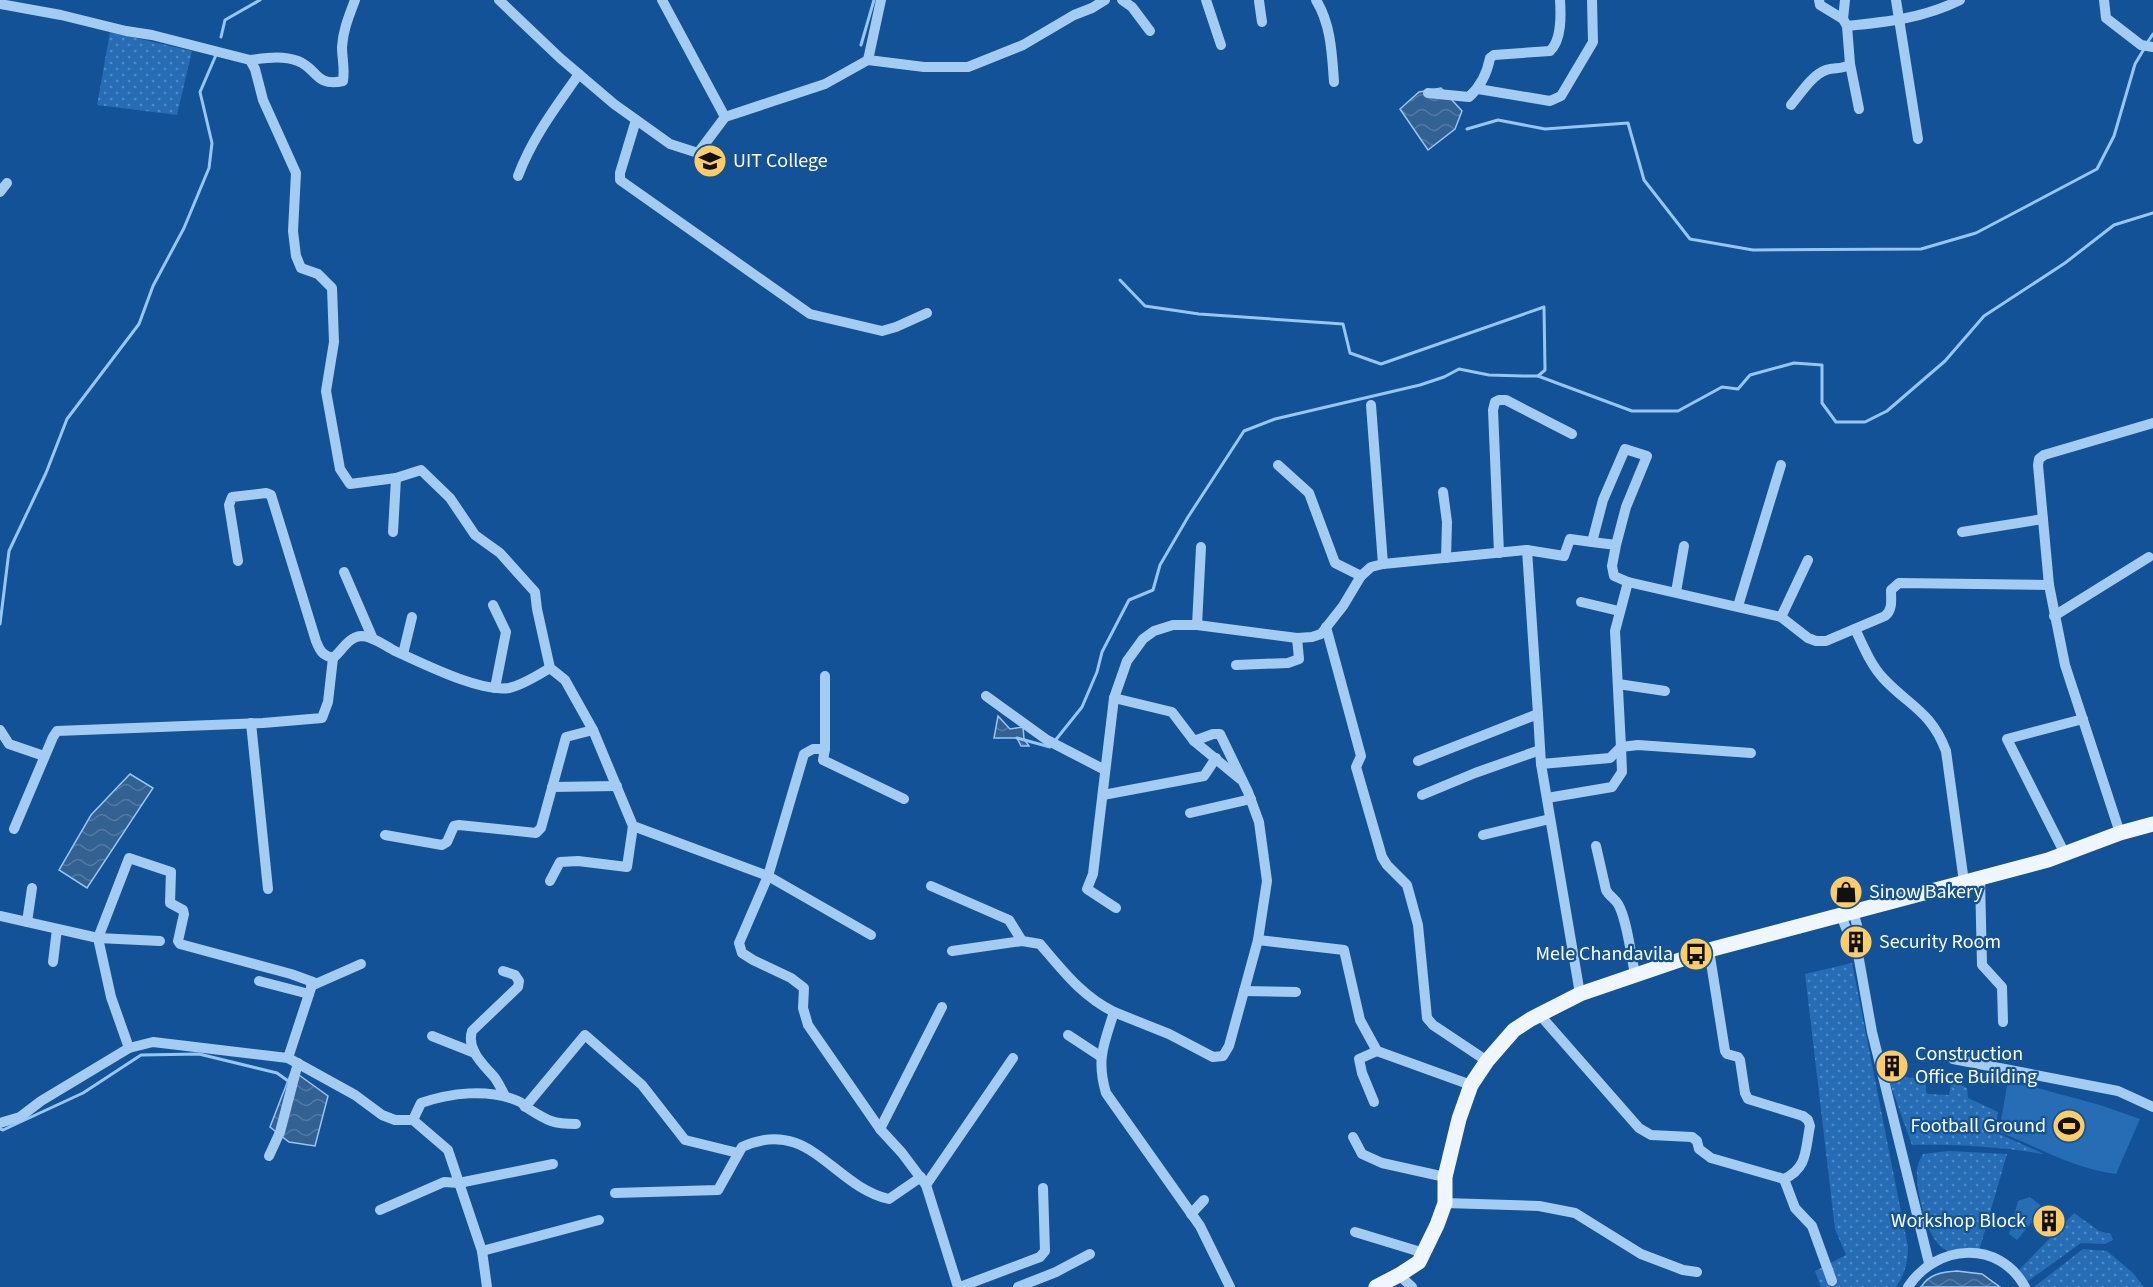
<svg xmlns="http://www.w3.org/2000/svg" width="2153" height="1287" font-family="'Source Sans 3',sans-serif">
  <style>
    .grass { fill: url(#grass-dots) }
    .garden { fill: #266db5 }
    .water { fill: url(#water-waves); stroke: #96c6f6; stroke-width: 1.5 }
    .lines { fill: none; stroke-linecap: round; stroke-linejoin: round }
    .stream { stroke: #96c6f6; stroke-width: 3 }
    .minor { stroke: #a4cbf2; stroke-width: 10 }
    .major { stroke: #eff6ff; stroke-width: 15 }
    .labels { text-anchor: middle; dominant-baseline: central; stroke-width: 4.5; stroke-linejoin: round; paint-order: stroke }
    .poi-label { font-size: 20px; fill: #fff; stroke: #135296; text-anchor: start }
  </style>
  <defs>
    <pattern id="grass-dots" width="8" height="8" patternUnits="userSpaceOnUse" patternTransform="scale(1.5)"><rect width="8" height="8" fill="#266db5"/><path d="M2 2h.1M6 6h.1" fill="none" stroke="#518ac4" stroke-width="1.8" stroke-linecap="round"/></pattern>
    <pattern id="water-waves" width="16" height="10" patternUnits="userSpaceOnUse" patternTransform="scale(1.5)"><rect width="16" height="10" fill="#336192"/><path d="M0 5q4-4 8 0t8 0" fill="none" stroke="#5279a2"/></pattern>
  </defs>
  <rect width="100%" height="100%" fill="#135296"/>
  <g class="grass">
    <path d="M110 32 192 51 177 115 97 105Z"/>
    <path d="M1852 963 1908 1247C1908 1262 1905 1274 1896 1287H1821L1815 1271 1846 1255 1835 1229 1805 974Z"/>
    <path d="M1894 1076 1924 1079 1926 1083V1092L1928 1094 1949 1095 1951 1084H1959L1967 1088 1968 1098 1998 1112 1995 1132 2044 1154C2000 1147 1957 1144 1912 1145L1888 1078Z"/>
    <path d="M1949 1151 2007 1154 1979 1251C1969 1251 1955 1254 1946 1250 1927 1241 1918 1196 1917 1177 1916 1168 1919 1161 1923 1154Z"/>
    <path d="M2074 1213 2099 1231 2111 1234 2113 1240 2105 1244 2081 1243 2024 1284 2016 1273Z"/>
    <path d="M2083 1249 2107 1251 2133 1273 2144 1287H2034Z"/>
  </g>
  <g class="garden">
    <path d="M2008 1080 2100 1105 2140 1119 2116 1174C2074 1169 2038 1147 1999 1132Z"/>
    <path d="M2030 1197 2044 1208 2017 1240 2009 1234 2018 1201Z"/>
  </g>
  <g class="water">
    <path d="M1441 88 1462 111 1455 129 1428 150 1400 109 1419 92Z"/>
    <path d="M998 716 1010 729 1023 727 1024 739 1029 746H1021L1017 738H994Z"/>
    <path d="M130 774 153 788 87 888 59 870 91 815Z"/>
    <path d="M292 1070 328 1096 315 1146 289 1142 270 1127Z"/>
    <path d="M1957 1271 1982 1274 2000 1287H1921C1929 1274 1942 1272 1957 1271Z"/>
  </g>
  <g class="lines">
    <g class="stream">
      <path d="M221 37 225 20 260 0"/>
      <path d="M2147 43 2153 34"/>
      <path d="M861 45 874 0"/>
      <path d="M1467 129 1498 120 1545 129 1628 123 1644 180 1690 239 1753 250 1921 249 1976 233 2097 169 2114 136 2135 64 2144 49"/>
      <path d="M1538 376 1632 411H1678L1722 387 1738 389 1750 375 1794 363 1822 365V403L1836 422H1865L1887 411 1945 361 1984 316 2065 263 2114 225 2153 213"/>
      <path d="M0 624 9 551 46 473 67 419 139 324 153 286 184 228 209 168 212 143 200 92 216 55"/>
      <path d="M1017 738 1050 747"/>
      <path d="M1054 742 1082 707 1097 672 1102 652 1129 600 1153 590 1160 565 1188 517 1244 431 1275 419 1420 385 1444 377 1459 369 1489 375 1523 376H1538L1545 370 1544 307 1381 364 1350 353 1343 324 1199 314 1145 306 1120 280"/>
      <path d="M0 1129 3 1130 83 1093 141 1055 199 1054 277 1073 291 1083"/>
    </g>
    <g class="minor">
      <path d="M499 0 560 58 614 104 670 144 698 153 725 117 825 84 868 60 924 67H968L1023 45 1074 15 1092 8 1105 0"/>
      <path d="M662 0 725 117"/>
      <path d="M1122 0 1132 7 1150 31"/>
      <path d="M1206 0 1221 45"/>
      <path d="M1316 0C1331 24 1332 54 1334 82"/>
      <path d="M1896 0 1918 139"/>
      <path d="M2104 0 2106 18 2141 45 2153 47"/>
      <path d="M1259 1 1262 22"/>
      <path d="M0 4 61 15 126 31 152 35 250 60 255 69 263 100 296 173 293 231 296 256 301 268 318 274 332 288 334 342 326 391 340 469 350 484 396 478 421 470 450 498 475 535 500 553 535 592 537 609 550 668 565 680 593 730 633 826 768 876 739 943 742 953 753 960 791 978 804 988 803 1008 808 1025 880 1129 902 1153 926 1185 958 1287"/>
      <path d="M1843 19 1845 0"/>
      <path d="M1847 26C1887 22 1924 18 1960 0"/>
      <path d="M250 60C266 58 282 55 298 61 318 69 315 87 343 81 345 69 342 58 342 47 343 30 349 16 355 0"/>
      <path d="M868 60 881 0"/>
      <path d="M1850 64 1859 109"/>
      <path d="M1478 89 1550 101 1561 96 1593 42 1592 0"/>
      <path d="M1428 93 1469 97C1481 86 1487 74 1490 58L1494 55 1550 51C1562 40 1561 15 1560 0"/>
      <path d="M1791 105C1801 93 1812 75 1826 70 1835 67 1843 70 1850 64L1847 26 1843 19 1820 5 1819 0"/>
      <path d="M636 120 620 173V180L810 314 882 331 896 327 927 313"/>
      <path d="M518 176C532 138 556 107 579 74"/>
      <path d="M0 192 7 183"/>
      <path d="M1371 405 1383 564"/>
      <path d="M1278 465 1309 493 1335 563 1361 576"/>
      <path d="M1443 492 1447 522 1446 558"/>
      <path d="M393 532 396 478"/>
      <path d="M1962 532 2043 519"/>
      <path d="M1616 545 1626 507 1647 456 1625 449 1603 500 1592 542 1616 545 1612 566 1614 576 1628 582"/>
      <path d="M1527 550 1538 714"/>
      <path d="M1499 553 1493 410 1495 402 1499 400H1506L1572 434"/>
      <path d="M238 561 229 505 232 497 266 493 271 495 316 641C320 651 322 655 333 658 342 651 348 637 361 636 373 636 385 646 395 651 422 663 481 693 509 688 523 685 538 675 550 668"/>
      <path d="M344 572 373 639"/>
      <path d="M1676 592 1684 546"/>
      <path d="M1581 602 1619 611"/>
      <path d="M493 605 506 632 495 688"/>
      <path d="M1738 606 1781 465"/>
      <path d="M2054 616 2149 557"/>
      <path d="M1781 617 1808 560"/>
      <path d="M1197 625 1201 547"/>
      <path d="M1326 627 1361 756 1356 767 1382 857 1387 865 1407 885 1418 925 1427 1018 1433 1025 1487 1061"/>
      <path d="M1855 629C1863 645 1870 664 1883 678 1909 706 1931 711 1946 751L1964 882"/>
      <path d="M403 654 412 617"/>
      <path d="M1236 665 1288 663 1299 659 1297 638"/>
      <path d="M825 676V749H813L804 754 768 876 871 935"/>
      <path d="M1618 684 1665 691"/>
      <path d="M986 696 1047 740 1105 770"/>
      <path d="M1114 698 1172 712 1194 741 1213 734H1220L1248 792 1259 822 1267 881 1258 940 1229 1046 1223 1056 1213 1057 1169 1034 1114 1012"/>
      <path d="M251 723 268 889"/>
      <path d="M0 730 9 744 44 756"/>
      <path d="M1194 741 1240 779"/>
      <path d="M825 749 823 760 904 799"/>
      <path d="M1751 753 1638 745 1621 747 1615 631 1628 582 1781 617 1808 638 1816 641H1826L1885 616C1893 610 1891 599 1891 590L1899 583 2049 585"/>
      <path d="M1418 761 1538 714 1541 764 1580 994"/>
      <path d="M1541 764 1610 758 1621 747"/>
      <path d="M552 787 617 786"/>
      <path d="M1103 795 1204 776 1216 758"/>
      <path d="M1422 795 1475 773 1540 750"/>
      <path d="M1547 798 1612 787 1622 772 1621 747"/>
      <path d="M1190 813 1251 799"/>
      <path d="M14 829 53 737 57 731 263 723 322 718 328 702 333 658"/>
      <path d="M2120 833 2065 665 2049 585 2038 465 2039 459 2044 455 2153 423"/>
      <path d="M385 835 442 845 447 842 454 826 459 825 536 833 541 828 566 737 593 730"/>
      <path d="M1483 835 1550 819"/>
      <path d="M1596 846 1606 890C1609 896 1615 899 1618 904 1627 919 1631 956 1635 974"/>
      <path d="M2065 854 2007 739 2083 719"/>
      <path d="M1980 878 1982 965 2002 987 2003 1022"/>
      <path d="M550 881 560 862 578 861 627 867 633 826"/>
      <path d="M931 886 1009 920 1022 941 1040 944C1063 971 1082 996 1114 1012 1104 1044 1096 1059 1106 1093L1200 1226 1230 1287"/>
      <path d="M1116 908 1087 889 1093 874 1114 698 1127 661 1143 639 1154 631 1173 625H1197L1297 638 1312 637 1321 634 1343 606 1361 576 1371 567 1383 564 1527 550 1564 556 1570 539 1592 542"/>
      <path d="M1853 911 1863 947 1858 954"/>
      <path d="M1841 915 1854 949 1858 954 1872 1032 1929 1263"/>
      <path d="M0 916 98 938 160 941"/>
      <path d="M27 922 32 888"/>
      <path d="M1258 940 1344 950 1360 1020 1377 1051 1471 1085"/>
      <path d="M952 951 1022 941"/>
      <path d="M53 962 57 929"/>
      <path d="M503 971 515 975 519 981 518 987 472 1031C466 1050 484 1065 495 1078 499 1084 502 1090 505 1096"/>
      <path d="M259 981 309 994"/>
      <path d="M311 986 361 964"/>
      <path d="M1244 991 1296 992"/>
      <path d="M1539 1014 1639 1128 1651 1135 1692 1137 1697 1141 1699 1149 1711 1158 1784 1179C1808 1168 1805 1150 1810 1126L1808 1120 1803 1116 1748 1099 1745 1093 1740 1060 1738 1057 1727 1054 1725 1051 1709 950"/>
      <path d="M1068 1035 1100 1056"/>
      <path d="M432 1036 475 1053"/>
      <path d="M129 1048 111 997 98 938 129 858 171 872 170 903 183 910 184 914 178 941 180 944 291 974 313 982 288 1058"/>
      <path d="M1953 1059 2118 1091 2153 1107"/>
      <path d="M1374 1102 1362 1073 1359 1059 1377 1051"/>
      <path d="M525 1107 585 1035 642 1085 685 1140 738 1153"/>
      <path d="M413 1120 421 1103C450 1093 488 1088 518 1101 522 1102 524 1106 529 1109 548 1121 553 1124 576 1124"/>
      <path d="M0 1123 20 1117 41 1101 129 1048 153 1042 288 1058 355 1095 382 1115 395 1120H413L448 1150 482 1251 487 1287"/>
      <path d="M880 1129 942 1007"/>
      <path d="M1353 1137 1362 1154 1382 1163 1445 1177"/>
      <path d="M269 1156 280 1132 298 1063"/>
      <path d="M1784 1179 1795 1208 1812 1226 1832 1281"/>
      <path d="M926 1185 1013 1058"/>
      <path d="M615 1193 718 1190 742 1147C810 1116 832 1186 889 1199L921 1177"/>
      <path d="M1445 1203 1539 1206 1575 1213 1641 1254 1683 1270 1697 1272"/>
      <path d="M380 1210 444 1182 459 1183 553 1164"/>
      <path d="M1191 1214 1204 1200"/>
      <path d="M1355 1232 1424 1253"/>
      <path d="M482 1251 599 1220"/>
      <path d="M1399 1275 1412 1287"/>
      <path d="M960 1287 1040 1257 1045 1251 1043 1188"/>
      <path d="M1018 1287 1056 1272 1090 1254"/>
      <path d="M1908 1287C1936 1244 1999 1239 2025 1287"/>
    </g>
    <path class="major" d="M1376 1287 1399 1275 1419 1262 1437 1225 1445 1203V1177L1459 1119 1471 1085 1487 1061 1514 1030 1531 1019 1580 994 1709 950 2048 860 2120 833 2153 824"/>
  </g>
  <defs>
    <symbol id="university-disc" viewBox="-11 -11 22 22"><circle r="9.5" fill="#ffcc65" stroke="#135296"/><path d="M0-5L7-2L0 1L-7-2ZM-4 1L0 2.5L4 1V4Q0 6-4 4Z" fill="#111"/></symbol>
    <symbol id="shop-disc" viewBox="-11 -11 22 22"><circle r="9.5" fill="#ffcc65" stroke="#135296"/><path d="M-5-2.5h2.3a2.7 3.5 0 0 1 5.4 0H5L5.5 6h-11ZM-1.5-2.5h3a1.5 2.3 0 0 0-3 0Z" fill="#111"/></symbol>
    <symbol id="building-disc" viewBox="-11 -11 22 22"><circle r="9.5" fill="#ffcc65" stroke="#135296"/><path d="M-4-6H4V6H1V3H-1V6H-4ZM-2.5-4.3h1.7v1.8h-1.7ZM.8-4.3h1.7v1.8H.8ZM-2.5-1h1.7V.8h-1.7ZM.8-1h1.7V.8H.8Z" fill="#111"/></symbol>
    <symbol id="bus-disc" viewBox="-11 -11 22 22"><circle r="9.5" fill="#ffcc65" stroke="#135296"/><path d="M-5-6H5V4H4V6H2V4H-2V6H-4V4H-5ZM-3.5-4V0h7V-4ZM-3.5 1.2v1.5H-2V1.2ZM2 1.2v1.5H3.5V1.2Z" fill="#111"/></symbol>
    <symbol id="stadium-disc" viewBox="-11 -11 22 22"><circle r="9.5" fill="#ffcc65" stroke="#135296"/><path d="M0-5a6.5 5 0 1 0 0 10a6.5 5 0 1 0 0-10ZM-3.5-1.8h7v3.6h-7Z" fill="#111"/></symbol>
  </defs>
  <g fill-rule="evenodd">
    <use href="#university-disc" x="691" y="142" width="38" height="38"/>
    <use href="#shop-disc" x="1827" y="873" width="38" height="38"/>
    <use href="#building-disc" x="1837" y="923" width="38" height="38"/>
    <use href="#bus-disc" x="1677" y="935" width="38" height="38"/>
    <use href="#building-disc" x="1873" y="1047" width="38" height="38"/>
    <use href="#stadium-disc" x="2050" y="1107" width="38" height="38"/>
    <use href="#building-disc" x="2030" y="1202" width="38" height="38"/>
  </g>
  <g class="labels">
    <g class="poi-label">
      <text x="733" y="161">UIT College</text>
      <text x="1869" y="892">Sinow Bakery</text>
      <text x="1879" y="942">Security Room</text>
      <text x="1673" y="954" text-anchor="end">Mele Chandavila</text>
      <text x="1915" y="1054">Construction<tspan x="1915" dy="23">Office Building</tspan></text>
      <text x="2046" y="1126" text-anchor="end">Football Ground</text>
      <text x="2026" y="1221" text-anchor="end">Workshop Block</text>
    </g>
  </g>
</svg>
